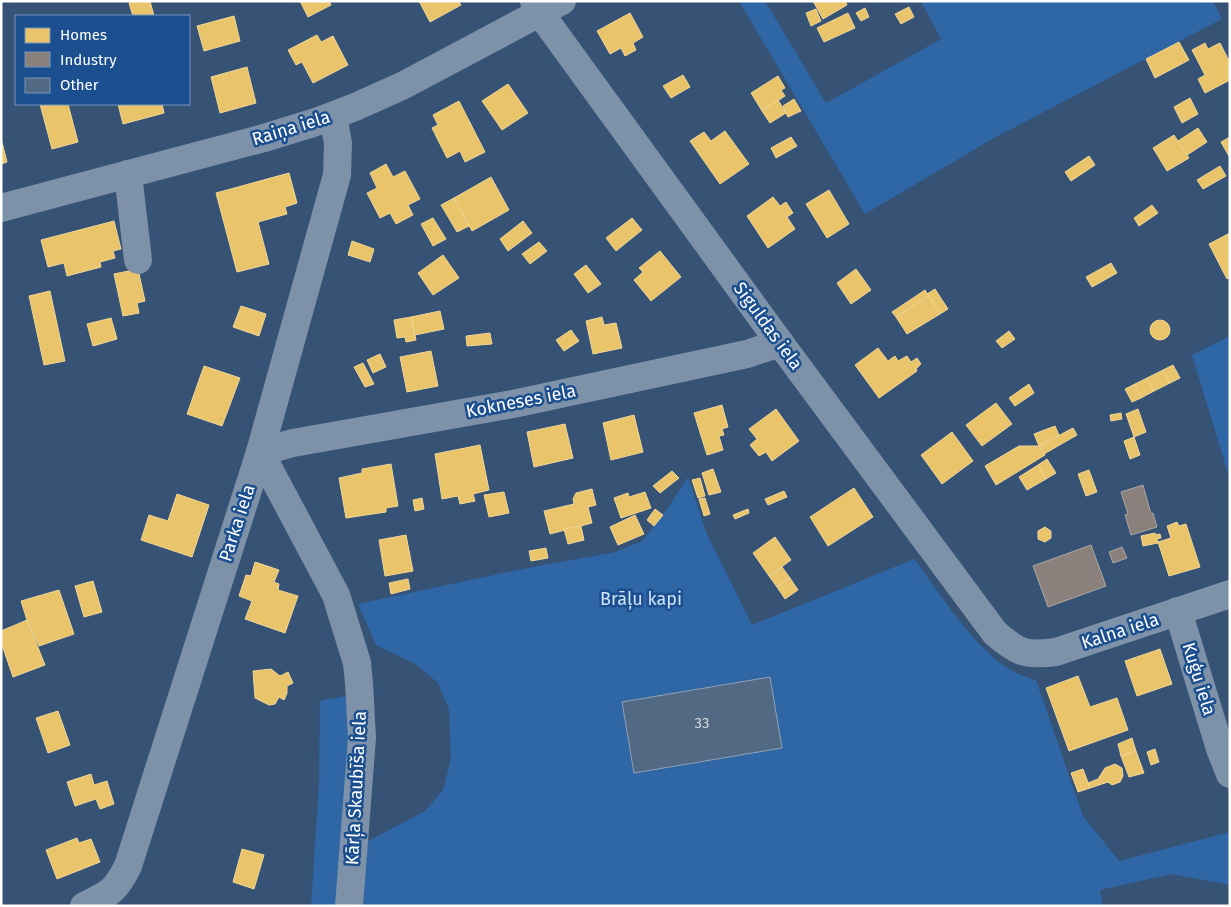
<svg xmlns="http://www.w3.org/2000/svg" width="1231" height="907" font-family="'Fira Sans',sans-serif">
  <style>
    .green { fill: #2f66a5 }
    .homes { fill: #e9c46a; stroke: #f0d697 }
    .industry { fill: #8a817c; stroke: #ada7a3 }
    .building { fill: #526984; stroke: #92a2b6 }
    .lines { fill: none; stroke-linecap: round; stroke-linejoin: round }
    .minor { stroke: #7d92a8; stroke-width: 28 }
    .labels { text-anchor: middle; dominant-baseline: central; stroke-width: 5; stroke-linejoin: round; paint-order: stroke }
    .number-label { font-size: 15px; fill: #d4dae0 }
    .street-label { font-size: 18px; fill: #fff; stroke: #1b4f8f }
    .park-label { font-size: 18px; fill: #cfe3fa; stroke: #1b4f8f }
  </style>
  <rect width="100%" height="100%" fill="#365274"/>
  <g class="green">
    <path d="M739 1H765L826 103 941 39 921 1H1213L1222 19 994 138 865 214Z"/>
    <path d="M1230 336V480L1192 355Z"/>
    <path d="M688 477 706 532 752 625 914 559C940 593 974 649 1011 670 1018 675 1028 677 1036 680L1083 816 1119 861 1230 832V885L1172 874 1100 890 1103 906H356L359 846 425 811 443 790 451 759 449 710 438 683 417 665 376 645 358 604 522 569 615 552 642 541 663 515Z"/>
    <path d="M352 695 338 906H311L319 784 320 701Z"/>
  </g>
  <g class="homes">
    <path d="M134 1H150L154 16H133L129 3Z"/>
    <path d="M300 1H329L331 5 308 17Z"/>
    <path d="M419 1H458L461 5 430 22Z"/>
    <path d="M813 1H845L847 5 823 19Z"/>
    <path d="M909 7 914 17 901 24 895 14Z"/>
    <path d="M865 8 869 17 861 21 856 13Z"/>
    <path d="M816 9 821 21 811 26 806 13Z"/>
    <path d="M630 13 643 37 633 43 636 50 625 56 621 48 610 54 597 31Z"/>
    <path d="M848 13 855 28 824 42 817 28Z"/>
    <path d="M234 16 240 41 204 51 197 26Z"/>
    <path d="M317 35 321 42 333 36 348 65 313 83 302 62 296 65 288 50Z"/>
    <path d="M1179 42 1189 60 1155 78 1146 59Z"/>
    <path d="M1205 43 1208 49 1220 43 1230 63V80L1205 93 1198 79 1205 75 1192 50Z"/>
    <path d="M247 67 256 103 220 113 211 77Z"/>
    <path d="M683 75 690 87 671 98 663 86Z"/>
    <path d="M778 76 785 88 781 90 785 96 762 111 751 93Z"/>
    <path d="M508 84 528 113 502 130 482 101Z"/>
    <path d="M1190 98 1198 114 1182 123 1174 107Z"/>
    <path d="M794 99 801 111 788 117 783 106Z"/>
    <path d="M778 100 786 113 770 123 762 111Z"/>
    <path d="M459 101 485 152 465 162 460 151 447 158 432 128 438 125 433 115Z"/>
    <path d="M40 104H68L78 142 52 149Z"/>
    <path d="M118 104H162L164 113 123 124Z"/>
    <path d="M1198 128 1207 142 1187 155 1178 141Z"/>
    <path d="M725 131 749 164 720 184 690 141 704 132 711 141Z"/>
    <path d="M1174 135 1189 158 1167 171 1153 148Z"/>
    <path d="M791 137 797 146 776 158 771 148Z"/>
    <path d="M1230 137V158L1221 142Z"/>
    <path d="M1 138 7 162 1 164Z"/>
    <path d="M1089 156 1095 165 1071 181 1065 172Z"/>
    <path d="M386 164 393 177 405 171 420 199 408 205 413 215 396 224 390 213 380 218 367 193 377 188 370 173Z"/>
    <path d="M1220 166 1226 176 1203 189 1197 180Z"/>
    <path d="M289 173 297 203 285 207 287 214 258 222 269 264 237 272 216 193Z"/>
    <path d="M491 177 509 210 472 231 454 198Z"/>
    <path d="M829 190 849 224 827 238 806 204Z"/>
    <path d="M773 197 780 206 786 202 793 213 787 217 795 229 768 248 747 216Z"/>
    <path d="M454 198 469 226 457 232 441 205Z"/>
    <path d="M1152 205 1158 213 1139 226 1134 218Z"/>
    <path d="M433 218 446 239 433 246 421 224Z"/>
    <path d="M632 218 642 230 616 251 606 238Z"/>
    <path d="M114 221 121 249 113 251 115 258 100 262 101 267 67 276 64 263 48 267 41 240Z"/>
    <path d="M523 221 532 233 508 251 500 239Z"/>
    <path d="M1230 233V277L1227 279 1209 244Z"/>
    <path d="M352 241 374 249 370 262 348 255Z"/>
    <path d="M539 242 547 251 530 264 522 254Z"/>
    <path d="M660 251 681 277 651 301 634 280 643 272 639 268Z"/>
    <path d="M443 255 459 278 433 295 418 273Z"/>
    <path d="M1111 263 1117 273 1092 287 1086 277Z"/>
    <path d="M586 265 601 284 588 293 574 274Z"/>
    <path d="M138 269 145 301 137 303 139 313 123 316 114 274Z"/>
    <path d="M856 269 871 290 851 304 837 283Z"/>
    <path d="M935 289 948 309 940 314 927 294Z"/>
    <path d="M925 290 929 296 896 317 892 312Z"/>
    <path d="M50 291 65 361 44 365 29 296Z"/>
    <path d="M929 296 940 314 907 334 896 317Z"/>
    <path d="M241 306 266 314 259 336 233 327Z"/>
    <path d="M440 311 444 329 415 335 411 317Z"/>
    <path d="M411 317 416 340 406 342 405 337 397 338 394 320Z"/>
    <path d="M602 317 604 325 616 323 622 348 593 354 586 321Z"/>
    <path d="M111 318 117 339 93 346 87 324Z"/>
    <circle cx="1160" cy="330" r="10"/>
    <path d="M571 330 579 341 564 351 556 340Z"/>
    <path d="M1009 331 1015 339 1002 348 996 341Z"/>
    <path d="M490 333 492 344 467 346 466 336Z"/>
    <path d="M878 348 888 361 895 356 898 361 907 356 911 362 917 358 921 364 916 369 917 371 879 398 855 365Z"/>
    <path d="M431 351 438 386 407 392 400 357Z"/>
    <path d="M380 354 386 367 373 373 367 360Z"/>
    <path d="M363 363 374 384 365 387 354 367Z"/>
    <path d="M1173 365 1180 378 1170 383 1163 370Z"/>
    <path d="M204 366 240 378 222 426 187 414Z"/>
    <path d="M1163 370 1170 383 1154 391 1147 378Z"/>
    <path d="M1147 378 1154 391 1141 398 1135 384Z"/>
    <path d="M1029 384 1034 393 1015 406 1009 398Z"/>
    <path d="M1135 384 1141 398 1132 402 1125 389Z"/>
    <path d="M996 403 1012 424 982 446 966 425Z"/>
    <path d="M722 405 728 427 722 429 724 435 719 436 723 450 707 455 694 413Z"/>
    <path d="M776 409 799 441 772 461 766 452 759 456 750 445 757 439 749 429Z"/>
    <path d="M1138 409 1146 432 1134 437 1126 414Z"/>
    <path d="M1121 413 1122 419 1111 421 1110 415Z"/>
    <path d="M634 415 643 452 611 460 603 423Z"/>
    <path d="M565 424 573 458 534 467 527 432Z"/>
    <path d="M1055 426 1059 435 1039 446 1034 434Z"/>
    <path d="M1073 428 1077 435 1044 454 1039 446Z"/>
    <path d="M952 432 973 461 942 484 921 455Z"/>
    <path d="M1134 437 1140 455 1130 459 1124 441Z"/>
    <path d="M480 445 489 490 473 494 475 501 460 504 458 496 442 499 435 454Z"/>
    <path d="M1019 446H1039L1045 455 996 485 985 466Z"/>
    <path d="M1047 459 1056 473 1046 479 1038 465Z"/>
    <path d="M391 464 398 506 386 508V512L346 518 339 478 362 473V469Z"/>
    <path d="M1038 465 1046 479 1027 490 1019 477Z"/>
    <path d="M713 469 721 492 709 495 702 473Z"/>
    <path d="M1089 470 1097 492 1086 496 1078 474Z"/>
    <path d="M672 471 679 478 660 493 653 486Z"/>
    <path d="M700 478 705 496 698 498 692 480Z"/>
    <path d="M854 488 873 517 828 546 810 517Z"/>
    <path d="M592 489 596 505 588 507 592 523 550 534 544 511 574 504 573 499 576 493Z"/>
    <path d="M784 491 787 497 768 505 765 499Z"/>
    <path d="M504 492 509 513 489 517 484 495Z"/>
    <path d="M645 492 651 508 621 518 614 498 628 493 629 497Z"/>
    <path d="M177 494 209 505 192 557 141 540 149 515 168 521Z"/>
    <path d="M422 498 424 509 415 511 413 500Z"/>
    <path d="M705 498 710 514 704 516 699 499Z"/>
    <path d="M655 509 663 515 654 526 647 520Z"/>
    <path d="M748 509 749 513 735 519 733 515Z"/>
    <path d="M635 515 644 534 618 545 610 527Z"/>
    <path d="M1177 522 1179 526 1186 524 1200 567 1169 576 1158 542 1171 538 1167 526Z"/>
    <path d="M581 526 584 540 568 544 564 529Z"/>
    <path d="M1045 527 1051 531V538L1045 542 1038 539V531Z"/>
    <path d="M1155 533 1156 535 1160 534 1161 538 1157 539 1158 543 1143 546 1141 536Z"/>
    <path d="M406 535 413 571 385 576 379 540Z"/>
    <path d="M775 537 791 560 769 576 753 553Z"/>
    <path d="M546 548 548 558 531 561 529 551Z"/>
    <path d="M255 562 279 570 274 582 279 584 278 590 298 596 285 633 245 619 252 601 239 596 246 575 251 576Z"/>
    <path d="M782 567 790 578 777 587 769 576Z"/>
    <path d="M790 578 798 590 785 599 777 587Z"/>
    <path d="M408 579 410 589 391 594 389 583Z"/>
    <path d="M93 581 102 612 84 617 75 586Z"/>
    <path d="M59 590 74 634 39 646 27 620 21 601Z"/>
    <path d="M27 620 45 665 13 677 1 642V631Z"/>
    <path d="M1160 649 1172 684 1137 696 1125 661Z"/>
    <path d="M271 669 280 676 288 672 293 683 287 686V693L284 700 279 697 275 704 269 705 255 698 253 671Z"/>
    <path d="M1078 676 1090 707 1117 698 1128 730 1069 751 1046 688Z"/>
    <path d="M58 711 70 745 48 753 36 718Z"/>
    <path d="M1132 738 1136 751 1121 756 1118 744Z"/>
    <path d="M1155 749 1159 762 1151 765 1147 752Z"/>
    <path d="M1136 751 1144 773 1129 777 1121 756Z"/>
    <path d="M1115 764 1122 768 1123 776 1120 782 1112 785 1108 782 1090 788 1088 783 1098 779 1105 768Z"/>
    <path d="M1083 769 1090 788 1078 792 1071 773Z"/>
    <path d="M91 774 94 785 107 781 114 804 100 809 96 799 75 806 67 782Z"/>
    <path d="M77 838 79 843 91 839 100 862 57 879 46 850Z"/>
    <path d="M242 849 264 855 254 889 233 882Z"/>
  </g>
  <g class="industry">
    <path d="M1143 485 1151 514 1153 513 1157 527 1131 535 1125 515 1128 514 1121 492Z"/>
    <path d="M1091 545 1106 586 1048 607 1033 566Z"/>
    <path d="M1122 547 1127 558 1113 563 1109 552Z"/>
  </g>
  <path class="building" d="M770 677 782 748 634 773 622 702Z"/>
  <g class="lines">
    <g class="minor">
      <path d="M534 1 540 13 780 343 995 633C1018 653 1026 656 1056 652L1230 594"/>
      <path d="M128 174 138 260"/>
      <path d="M1 208 264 138 316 122 355 107 402 86 562 1"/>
      <path d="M260 452 293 443 513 404 747 354 780 343"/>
      <path d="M260 452 336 595 357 663 359 683 362 738 349 906"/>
      <path d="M1178 611 1220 749 1230 774"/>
      <path d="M84 906C109 894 115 892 128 866L260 452 337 175 338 143 333 116"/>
    </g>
  </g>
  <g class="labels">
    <g class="number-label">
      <text x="702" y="723">33</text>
    </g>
    <g class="street-label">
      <text transform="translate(291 128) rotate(-17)">Raiņa iela</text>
      <text transform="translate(768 326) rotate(54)">Siguldas iela</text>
      <text transform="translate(521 401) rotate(-11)">Kokneses iela</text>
      <text transform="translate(237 523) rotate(-72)">Parka iela</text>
      <text transform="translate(1120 631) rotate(-18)">Kalna iela</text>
      <text transform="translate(1199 679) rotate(73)">Kuģu iela</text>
      <text transform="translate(356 788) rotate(-87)">Kārļa Skaubīša iela</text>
    </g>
    <g class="park-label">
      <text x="641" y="599">Brāļu kapi</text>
    </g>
  </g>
  <rect width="1231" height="907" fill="none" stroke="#ffffff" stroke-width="5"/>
  <rect x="15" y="15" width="175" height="90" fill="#1b4f8f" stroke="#7695bc"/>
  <rect x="25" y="28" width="25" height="15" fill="#e9c46a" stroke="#7695bc"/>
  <text x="60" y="40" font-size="15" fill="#ffffff">Homes</text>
  <rect x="25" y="52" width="25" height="15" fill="#8a817c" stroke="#7695bc"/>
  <text x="60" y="65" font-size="15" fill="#ffffff">Industry</text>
  <rect x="25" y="78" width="25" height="15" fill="#526984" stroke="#7695bc"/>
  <text x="60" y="90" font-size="15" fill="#ffffff">Other</text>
</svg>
